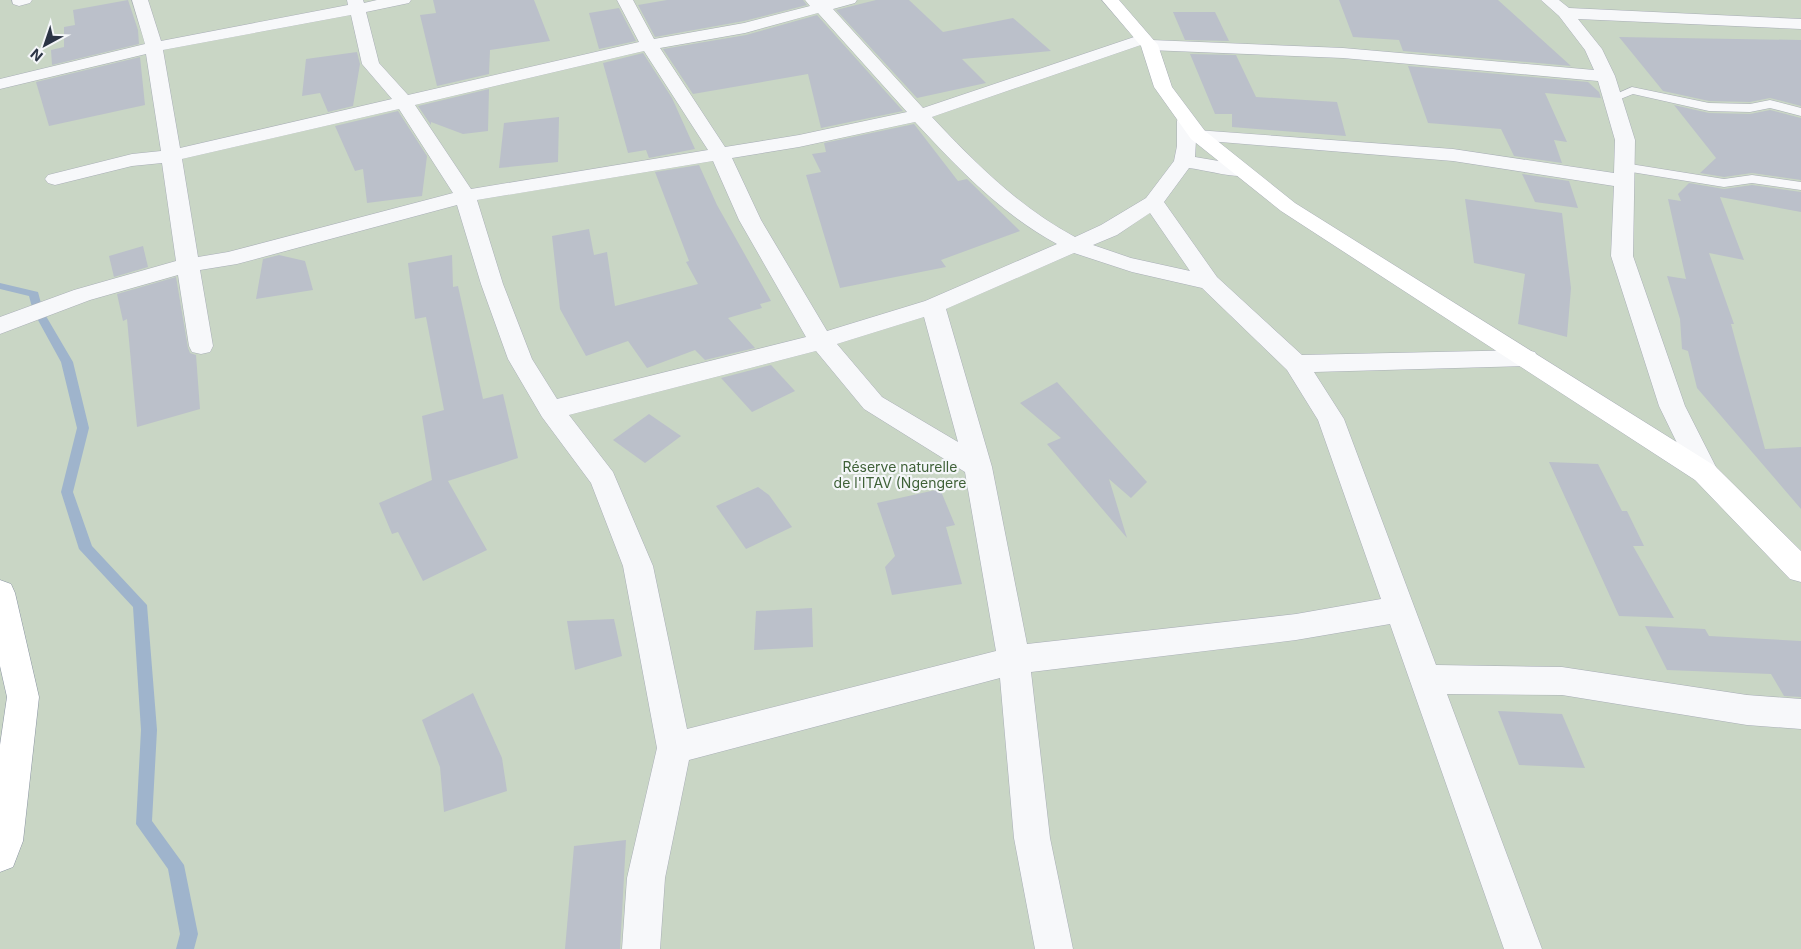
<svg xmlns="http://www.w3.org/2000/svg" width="1801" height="949" font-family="Inter,sans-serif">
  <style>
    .green { fill: #c9d6c5 }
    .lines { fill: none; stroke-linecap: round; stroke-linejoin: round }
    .stream { fill: #9fb4cc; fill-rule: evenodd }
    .building { fill: #bbc0ca }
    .lane-casing { stroke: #a9aeb7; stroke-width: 1 }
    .street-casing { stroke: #a9aeb7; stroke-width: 1 }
    .secondary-casing { stroke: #a9aeb7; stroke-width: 1 }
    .highway-casing { stroke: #8b94a3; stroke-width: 1 }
    .lane { fill: #f7f8fa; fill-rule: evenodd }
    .street { fill: #f7f8fa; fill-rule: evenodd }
    .secondary { fill: #fff; fill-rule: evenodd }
    .highway { fill: #fff; fill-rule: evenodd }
    .labels { text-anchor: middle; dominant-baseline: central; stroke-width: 4.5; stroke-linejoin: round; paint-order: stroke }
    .park-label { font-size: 14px; fill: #3f6138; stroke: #f4f6f9 }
  </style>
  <rect width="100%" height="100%" fill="#e4e7ec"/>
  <rect class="green" x="0" y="0" width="1801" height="949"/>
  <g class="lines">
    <path class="stream" d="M0 283 38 292 43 311 73 362 89 428 73 492 92 546 147 605 157 730 152 821 184 865 198 934 194 949H176L180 934 168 869 136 824 141 730 133 607 79 549 61 492 77 428 61 362 33 311 29 296 0 289Z"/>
  </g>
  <g class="building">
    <path d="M128 0 138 30 139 44 52 65 51 50 64 47V27L75 25 73 10Z"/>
    <path d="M433 0H534L550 41 490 50 489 74 437 86 420 15 436 13Z"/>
    <path d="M667 0H803L807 5 744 21 655 37 638 5Z"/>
    <path d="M876 0H909L943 32 1013 18 1051 51 962 59 986 83 917 98 836 10Z"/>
    <path d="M1339 0H1498L1571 66 1403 51 1399 40 1353 37Z"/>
    <path d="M619 8 636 41 599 49 589 13Z"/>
    <path d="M1173 12H1215L1229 41 1185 40Z"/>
    <path d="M817 15 903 111 821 128 808 74 693 94 663 49 746 35Z"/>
    <path d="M1619 37 1801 40V106L1770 98 1750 102 1709 101 1663 91Z"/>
    <path d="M357 52 360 64 353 106 328 112 320 93 302 96 306 59Z"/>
    <path d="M643 53 672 98 695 149 649 158 646 150 628 153 603 63Z"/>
    <path d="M1190 54 1236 55 1256 97 1337 102 1346 136 1232 127V114H1215Z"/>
    <path d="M140 57 145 105 49 126 36 82Z"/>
    <path d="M1408 66 1588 82 1599 92 1601 98 1545 93 1567 142 1554 140 1562 163 1514 156 1501 129 1428 123Z"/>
    <path d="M489 89 488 131 463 134 431 122V125L418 106Z"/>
    <path d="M1674 105 1709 113 1750 114 1770 110 1801 118V180L1752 173 1724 177 1700 173 1716 158Z"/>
    <path d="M398 111 427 156 422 196 367 203 363 169 355 171 335 126Z"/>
    <path d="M559 117 558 162 499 168 504 123Z"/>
    <path d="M914 124 958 181 967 179 1020 231 941 260 946 267 840 288 806 175 821 172 812 154 826 152 824 143Z"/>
    <path d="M699 165 717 205 771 301 760 304 762 308 728 318 755 348 705 360 695 350 647 368 628 341 586 356 560 309 552 236 589 229 594 255 607 252 615 306 698 284 686 262 689 261 655 172Z"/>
    <path d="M1522 174 1569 181 1578 208 1535 202Z"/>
    <path d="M1689 183 1724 189 1752 185 1801 192V212L1720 197 1744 260 1709 253 1734 324H1731L1765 449 1801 447V509L1697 388 1688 351 1682 349 1680 319 1667 276 1686 279 1668 199 1681 201 1678 194Z"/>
    <path d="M1465 199 1562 213 1571 288 1567 337 1518 324 1525 274 1474 263Z"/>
    <path d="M143 246 148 267 114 277 109 256Z"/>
    <path d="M279 255 305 261 313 290 256 299 263 259Z"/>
    <path d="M452 255 453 287 458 286 483 399 503 394 518 458 448 481 487 550 423 581 398 532 392 534 379 503 432 480 422 416 444 410 426 317 415 319 408 263Z"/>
    <path d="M176 277 188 348 190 353 196 355 200 409 137 427 127 319 123 321 117 294Z"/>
    <path d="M771 365 795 391 752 412 721 378Z"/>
    <path d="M1057 382 1147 482 1131 498 1109 479 1127 538 1047 444 1061 438 1020 403Z"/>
    <path d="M649 414 681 436 645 463 613 440Z"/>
    <path d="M1549 462 1598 464 1622 511H1627L1644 546H1633L1674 618 1619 616Z"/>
    <path d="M758 487 769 495 792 527 746 549 716 506Z"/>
    <path d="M940 489 955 525 946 527 962 584 892 595 885 567 895 556 877 503Z"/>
    <path d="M812 608 813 647 754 650 756 611Z"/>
    <path d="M614 619 622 656 575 670 567 621Z"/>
    <path d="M1645 626 1705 629 1709 636 1801 641V697L1784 696 1771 674 1667 670Z"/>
    <path d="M473 693 502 758 507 791 444 812 440 767 422 720Z"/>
    <path d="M1498 711 1562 714 1585 768 1519 765Z"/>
    <path d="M626 840 620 949H565L574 846Z"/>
  </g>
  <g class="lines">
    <defs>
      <g id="lane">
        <path d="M1632 87 1709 103 1750 104 1770 100 1801 108V116L1770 108 1750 112 1709 111 1633 94 1613 102 1607 98Z"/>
        <path d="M1624 163 1724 179 1752 175 1801 182V190L1752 183 1724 187 1619 170 1618 167Z"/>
      </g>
      <g id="street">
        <path d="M12 0H32L30 3 19 6 13 4Z"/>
        <path d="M132 0H148L161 41 348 5 347 0H363L364 3 377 0H411L409 3 366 12 379 63 408 95 639 42 617 0H633L654 39 744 23 810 6 805 0H857L855 3 833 9 923 108 1143 34 1149 35 1151 40 1343 48 1594 70 1585 50 1559 16 1541 0H1559L1569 8 1801 19V29L1578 19 1602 49 1615 76 1635 140 1633 256 1685 406 1719 473 1715 480 1705 483 1695 480 1659 406 1611 256 1614 186 1453 161 1196 140 1195 157 1242 165 1249 167 1252 171 1249 175C1236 179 1206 170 1189 168L1164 202 1217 277 1302 355 1526 350 1535 352 1538 358 1535 364 1526 366 1314 372 1344 419 1436 665 1562 667 1747 695 1801 699V729L1747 725 1562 695 1447 694 1542 949H1504L1390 624 1296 640 1031 672 1050 838 1073 949H1035L1014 838 1000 678 689 760 665 878 660 949H622L627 878 657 748 623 566 591 483 542 417 508 359 481 284 457 205 237 264 200 270 213 346 210 352 201 354 192 352 189 346 178 275 90 300 0 334V317L74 290 176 261 162 163 132 166 55 185 48 183 45 179 48 175 132 154 161 151 146 54 0 89V79L145 44ZM818 13 907 112 799 135 725 147 660 48 745 33ZM351 15 362 64 392 99 180 148 163 50ZM1141 45 1149 50 1343 58 1598 81 1615 140 1614 173 1453 149 1196 130 1193 117H1179L1177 121V146L1174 161 1146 198 1101 225 1075 237C1019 207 975 163 932 117ZM644 51 708 150 471 189 415 105ZM399 109 453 193 228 252 198 257 182 159ZM915 122C958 168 1001 214 1057 244L925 301 827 331 761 220 732 158 799 147ZM713 161 739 220 806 337 557 399 532 359 503 284 477 200ZM1150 213 1190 271 1131 258 1093 245 1117 235ZM1074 253 1132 272 1202 288 1287 370 1318 420 1381 599 1296 614 1027 644 992 467 946 309ZM924 317 958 442 882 397 837 344ZM816 351 864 409 965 472 996 651 687 729 653 566 613 472 569 415Z"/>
      </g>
      <path id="secondary" d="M1102 0H1119L1158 45 1172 87 1205 131 1295 203 1715 466 1801 551V582L1790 579 1695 480 1281 211 1191 139 1154 87 1141 46Z"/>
      <path id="highway" d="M0 580 11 584 15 593 39 697 23 841 13 867 0 872V745L7 697 0 666Z"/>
    </defs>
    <use href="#lane" class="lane-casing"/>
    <use href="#street" class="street-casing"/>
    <use href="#secondary" class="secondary-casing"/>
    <use href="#highway" class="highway-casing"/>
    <use href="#lane" class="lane"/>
    <use href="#street" class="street"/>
    <use href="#secondary" class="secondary"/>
    <use href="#highway" class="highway"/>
  </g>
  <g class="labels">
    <g class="park-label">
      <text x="900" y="466">Réserve naturelle<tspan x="900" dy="16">de l'ITAV (Ngengere</tspan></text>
    </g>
  </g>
  <g transform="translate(45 45) rotate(220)" stroke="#f4f6f9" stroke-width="4" paint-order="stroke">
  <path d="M0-4L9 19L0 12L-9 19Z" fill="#2b3445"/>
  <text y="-8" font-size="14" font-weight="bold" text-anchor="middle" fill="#2b3445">N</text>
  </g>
</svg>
